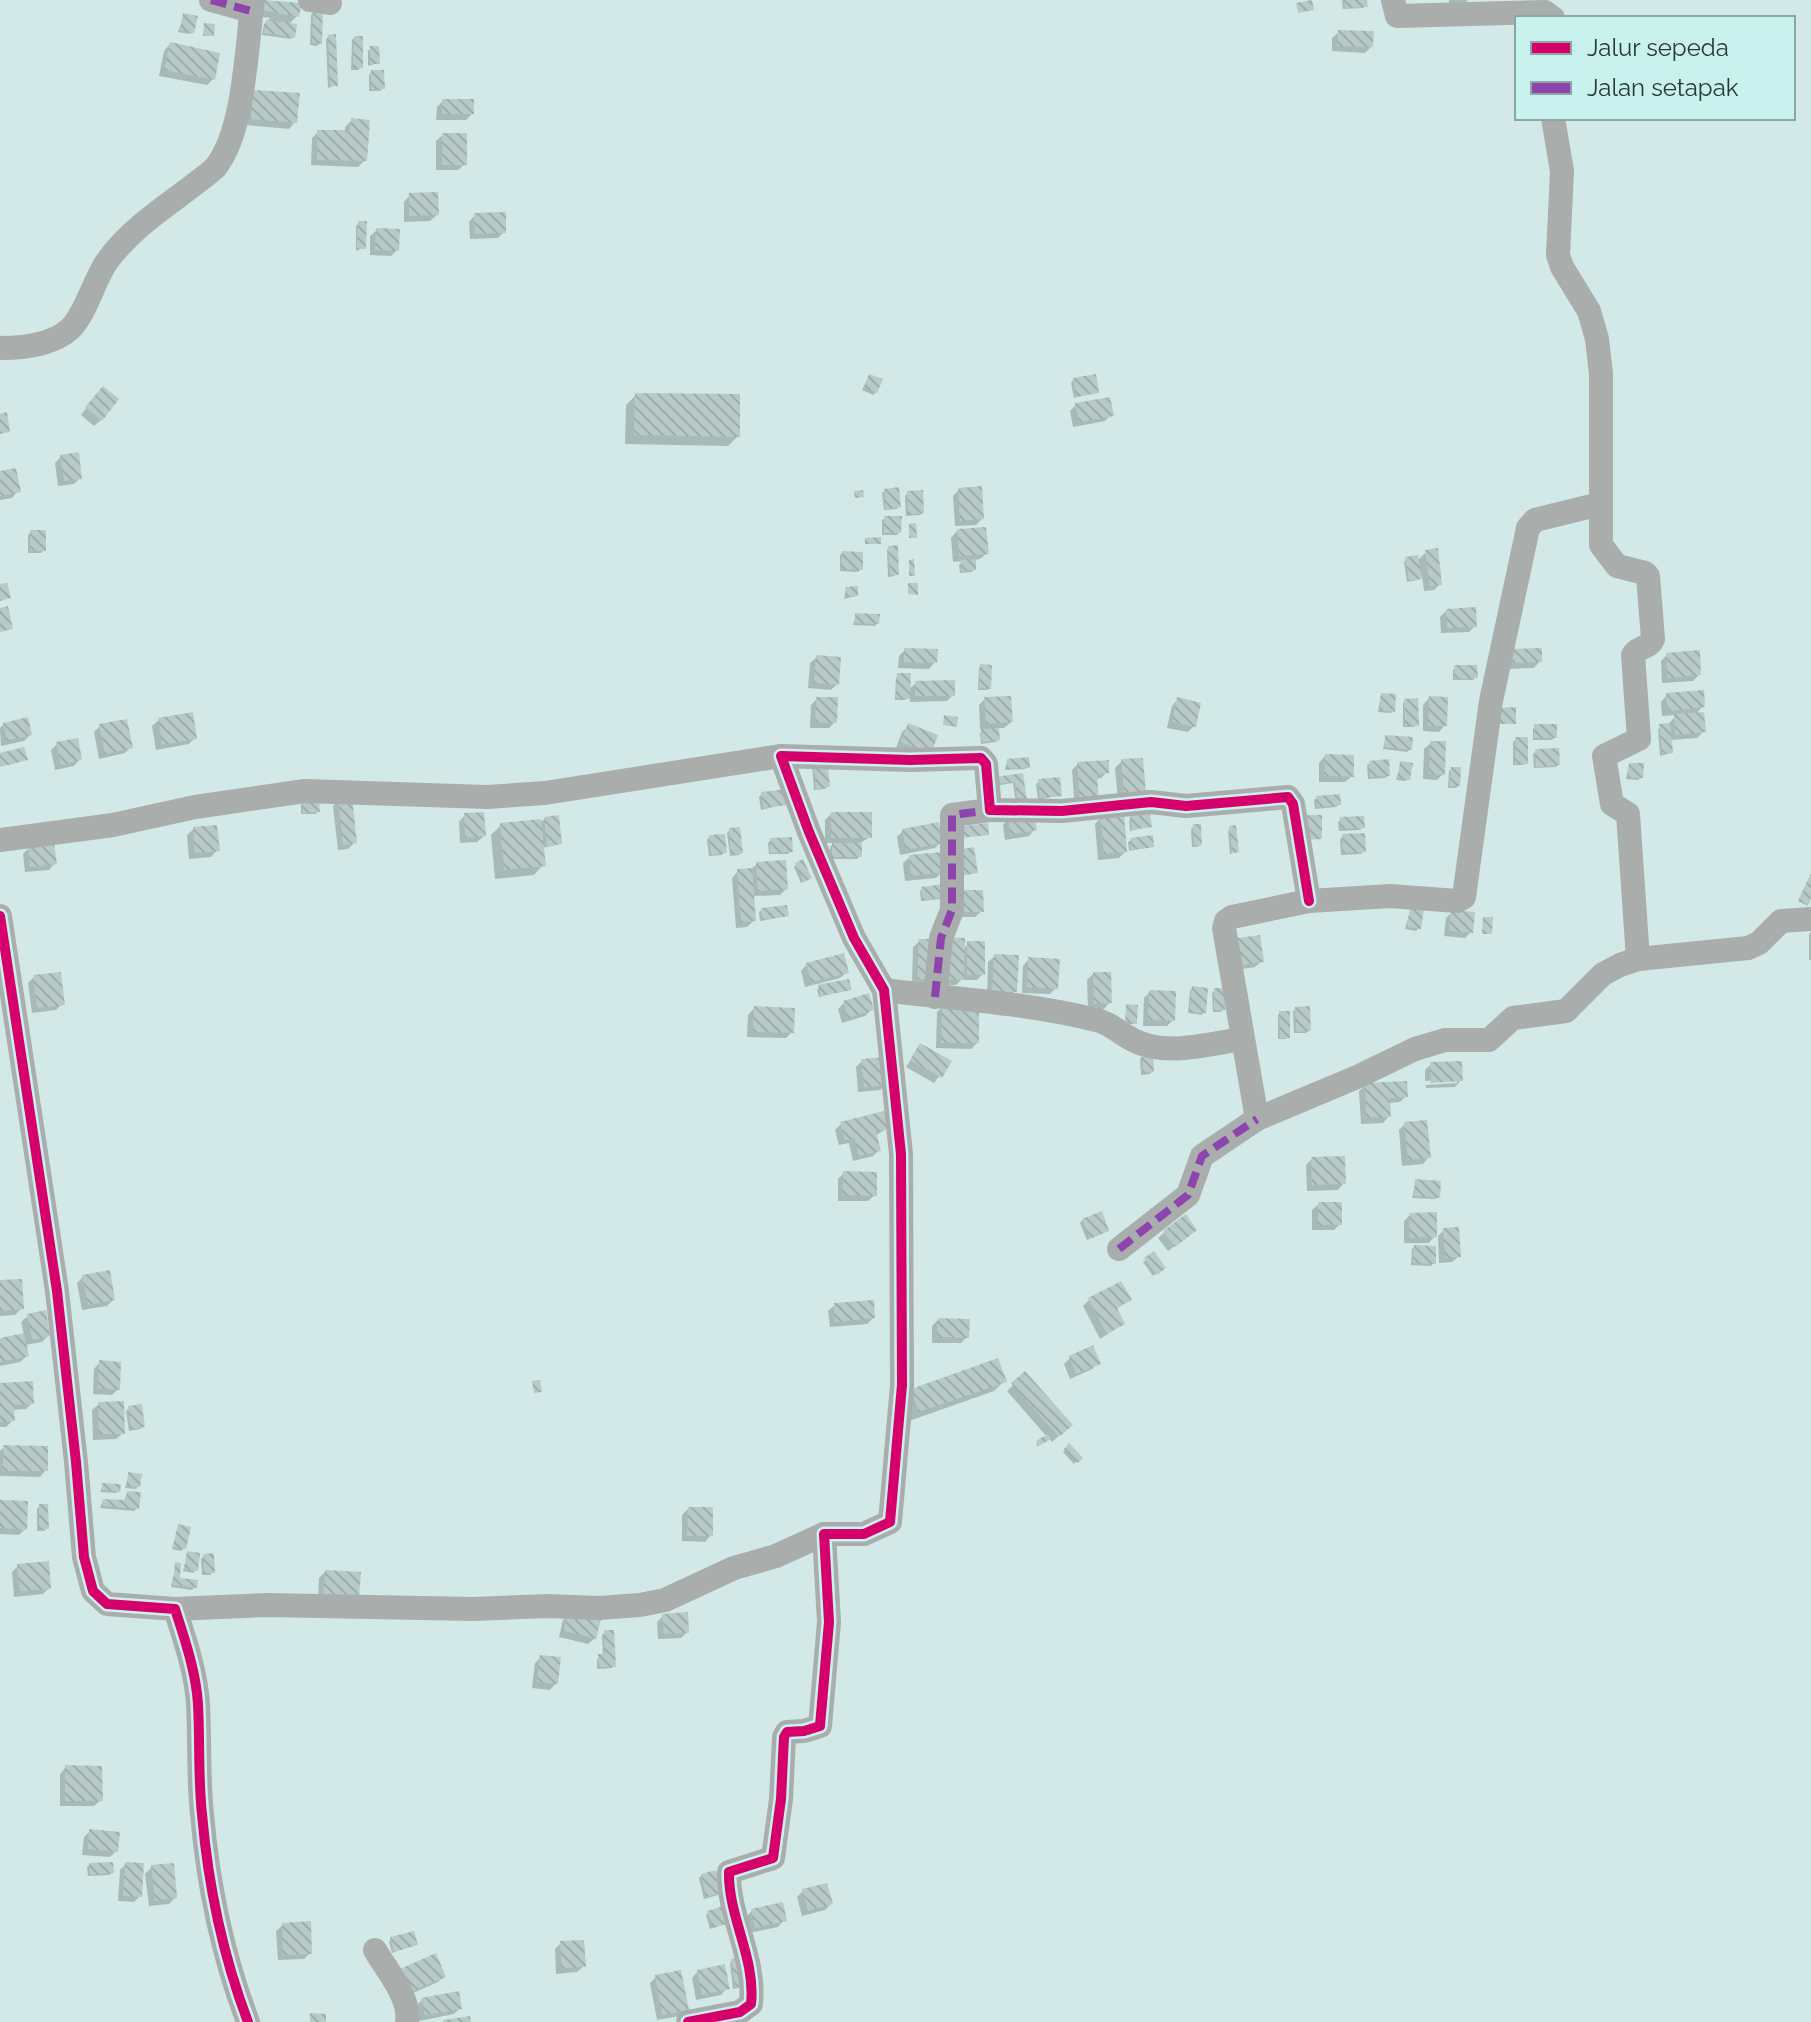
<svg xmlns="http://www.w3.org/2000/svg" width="1811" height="2022" font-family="Raleway,sans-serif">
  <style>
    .shadow { fill: #0003 }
    .building { fill: url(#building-back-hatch) }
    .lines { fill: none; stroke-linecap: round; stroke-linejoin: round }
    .minor { stroke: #a9adab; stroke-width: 24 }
    .quiet { stroke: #8e44ad; stroke-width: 8; stroke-dasharray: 16 8; stroke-linecap: butt }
    .cycleway-casing { stroke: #c9f2ef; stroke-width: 15 }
    .cycleway { stroke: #d6006c; stroke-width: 10 }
  </style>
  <defs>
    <pattern id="building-back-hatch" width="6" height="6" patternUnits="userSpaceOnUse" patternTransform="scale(2)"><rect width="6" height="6" fill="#b8cac8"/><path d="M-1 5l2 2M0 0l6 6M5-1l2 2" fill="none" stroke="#9eaeac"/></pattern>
  </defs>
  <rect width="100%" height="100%" fill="#d2e9e7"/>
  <g class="shadow">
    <path d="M261 0 299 4 297 16 288 25 293 37 291 39 262 35 264 24 270 18 254 16Z"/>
    <path d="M1342 0H1365V6L1363 8 1343 9Z"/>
    <path d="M1449 0H1468L1462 6H1449Z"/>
    <path d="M314 12 320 43 317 46 310 45 311 15Z"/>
    <path d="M184 16 193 32 190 34 178 32Z"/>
    <path d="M1339 32 1371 47 1365 53 1332 51V38Z"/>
    <path d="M329 36 336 85 328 88 326 39Z"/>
    <path d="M354 38 361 67 358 70H351L352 40Z"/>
    <path d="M170 44 213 79 207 85 159 76 164 51Z"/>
    <path d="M371 48 378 63 368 66V51Z"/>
    <path d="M371 72 383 88 380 91H369V75Z"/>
    <path d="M248 98 295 122 289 129 246 125Z"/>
    <path d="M443 101 472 114 466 120H436L437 107Z"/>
    <path d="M352 120 365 160 358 167 311 165 312 138 318 132H345V127Z"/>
    <path d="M443 135 465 164 458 170H436V141Z"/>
    <path d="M410 195 437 215 430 221 404 222V202Z"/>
    <path d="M475 215 504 232 498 238 470 239 469 222Z"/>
    <path d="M359 223 364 248 356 251V226Z"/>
    <path d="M377 230 397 250 391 256 370 255V236Z"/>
    <path d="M869 376 876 392 873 395 862 390Z"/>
    <path d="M1073 380 1097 392 1074 398 1071 383Z"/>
    <path d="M97 394 101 420 94 426 81 415Z"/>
    <path d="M636 395 738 436 728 446 625 444 626 405Z"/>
    <path d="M1076 405 1111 415 1105 421 1073 427 1070 411Z"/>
    <path d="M61 457 80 478 74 484 58 486 55 463Z"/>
    <path d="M0 473 18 491 12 498 0 500Z"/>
    <path d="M885 490 899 506 897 509 884 510 882 493Z"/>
    <path d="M959 490 982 519 976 525 955 526 953 496Z"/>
    <path d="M908 493 922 513 920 515 906 516 905 496Z"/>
    <path d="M885 518 899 532 897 535H882V520Z"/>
    <path d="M957 531 987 553 980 559 974 560V569L972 572 960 573 959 565 963 561 953 562 951 538Z"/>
    <path d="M31 532 44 550 41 553H28V535Z"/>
    <path d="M889 548 897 574 894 576 888 577 887 550Z"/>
    <path d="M1426 552 1440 584 1434 590 1424 591 1422 576 1417 580 1407 582 1404 562 1406 559 1417 561Z"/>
    <path d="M843 553 861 569 858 572 840 571V555Z"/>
    <path d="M846 588 856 596 844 599Z"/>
    <path d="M1446 611 1475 626 1469 632 1441 633 1440 617Z"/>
    <path d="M856 615 877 623 875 626 853 625Z"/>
    <path d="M905 650 935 662 929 669 898 668 899 656Z"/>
    <path d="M1667 655 1699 675 1693 681 1662 683 1661 661Z"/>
    <path d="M817 657 837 684 831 690 808 688 810 663Z"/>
    <path d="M1504 657 1540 661 1534 668 1505 669Z"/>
    <path d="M981 666 989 688 987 690H978L979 669Z"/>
    <path d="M1455 667 1476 677 1473 680H1453V670Z"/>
    <path d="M898 675 908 690 916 683 953 695 947 701 910 702V696L905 700H895L896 678Z"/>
    <path d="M1381 695 1393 711 1391 713 1378 712Z"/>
    <path d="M1667 695 1703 706 1695 715 1703 732 1697 738 1670 740 1671 753 1660 756 1658 729 1668 725 1676 715 1662 716 1661 702Z"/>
    <path d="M1429 698 1445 725 1439 732 1423 731V705Z"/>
    <path d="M817 699 835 722 829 728H810L811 705Z"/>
    <path d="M985 699 1011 722 1004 728H997L998 740 996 742 981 744 980 733 984 729H980L979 705Z"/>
    <path d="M1178 699 1194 726 1188 732 1167 728 1172 706Z"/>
    <path d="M1405 701 1417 725 1414 727H1403V703Z"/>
    <path d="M159 720 195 738 189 744 156 750 152 726Z"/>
    <path d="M4 724 30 735 24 741 1 746 0 728Z"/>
    <path d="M100 726 131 747 125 753 99 759 94 732Z"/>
    <path d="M909 726 929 752 896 748 902 732Z"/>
    <path d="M1535 726 1555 737 1552 740H1533V729Z"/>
    <path d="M1386 737 1410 749 1407 752 1383 749Z"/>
    <path d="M1516 739 1526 763 1523 765H1513V742Z"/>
    <path d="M1431 743 1443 774 1437 780 1423 779 1424 749Z"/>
    <path d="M57 744 80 759 74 766 55 770 51 750Z"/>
    <path d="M1536 751 1558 764 1556 767 1534 768 1533 754Z"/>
    <path d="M1325 756 1352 776 1345 782H1319V763Z"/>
    <path d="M1007 761 1028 767 1025 769 1005 770Z"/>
    <path d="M1122 761 1144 791 1118 799 1115 768Z"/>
    <path d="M1370 763 1388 776 1385 778 1368 779 1367 765Z"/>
    <path d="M1401 763 1408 779 1406 781 1396 780Z"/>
    <path d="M1078 764 1107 772 1101 778 1095 779 1075 811 1072 770Z"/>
    <path d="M812 765 828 786 825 789 814 790Z"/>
    <path d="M1629 765 1641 777 1638 780 1626 779Z"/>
    <path d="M1452 769 1458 786 1456 788H1448L1449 771Z"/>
    <path d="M1022 775 1025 800 1016 804 1013 783 994 786V781Z"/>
    <path d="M1039 781 1060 795 1038 800 1036 784Z"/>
    <path d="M762 794 786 804 761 810 759 797Z"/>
    <path d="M1316 798 1339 804 1336 807 1315 809 1314 800Z"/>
    <path d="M339 800 355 842 348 849 338 850 333 806Z"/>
    <path d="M303 802 318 811 316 814H301V805Z"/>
    <path d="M831 814 870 837 860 843V856L857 859H830V847L834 843H825V820Z"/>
    <path d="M465 815 484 836 477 842 460 843 459 822Z"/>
    <path d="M1101 817 1125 852 1119 858 1098 860 1095 824Z"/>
    <path d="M1009 818 1035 829 1029 836 1005 840 1003 825Z"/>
    <path d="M1131 818 1149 826 1130 831 1129 821Z"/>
    <path d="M545 819 560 844 542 848 543 865 534 875 495 879 491 835 501 825 542 821Z"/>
    <path d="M1341 819 1363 827 1360 830 1339 831 1338 822Z"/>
    <path d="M1194 826 1200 845 1197 847H1192L1191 829Z"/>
    <path d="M1230 828 1237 852 1230 854 1228 831Z"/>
    <path d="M194 829 217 850 211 857 189 859 187 835Z"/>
    <path d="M730 830 741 853 739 855 730 856 727 833Z"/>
    <path d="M903 831 941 842 935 848 900 855 897 837Z"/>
    <path d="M1343 836 1364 851 1361 854 1341 855 1340 839Z"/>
    <path d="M709 837 725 852 722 855 709 856 707 840Z"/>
    <path d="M771 840 791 851 788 854H769L768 843Z"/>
    <path d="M1131 840 1152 847 1129 851 1128 842Z"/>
    <path d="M29 848 55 863 49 870 25 872 23 854Z"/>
    <path d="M910 857 942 872 936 878 905 881 903 863Z"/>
    <path d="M757 864 786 889 780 895 752 896 753 921 747 927 736 928 732 878 738 871 750 870Z"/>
    <path d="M796 865 808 880 801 883 794 867Z"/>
    <path d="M942 886 941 899 921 901 920 891 922 889Z"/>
    <path d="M950 898 982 911 975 917H950Z"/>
    <path d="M1411 908 1419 928 1416 931 1405 929Z"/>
    <path d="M762 910 787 916 760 921 759 912Z"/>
    <path d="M1452 912 1471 932 1465 938 1444 936 1446 918Z"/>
    <path d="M1811 932V960H1809V934Z"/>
    <path d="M920 941H932L925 985 912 984 913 947Z"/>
    <path d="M968 943 983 974 977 980H961L956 985H940Z"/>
    <path d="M1226 947 1262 961 1255 967 1229 971Z"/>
    <path d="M995 956 1015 991 1009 998 987 997 988 962Z"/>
    <path d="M1029 959 1056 988 1050 994 1022 993 1023 966Z"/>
    <path d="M807 964 847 972 840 978 805 987 801 971Z"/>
    <path d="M1093 974 1110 1002 1104 1009H1088L1087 980Z"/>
    <path d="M34 977 62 1004 56 1010 32 1013 28 983Z"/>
    <path d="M823 983 824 986 850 989 819 997 817 990Z"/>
    <path d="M1192 988 1204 1012 1202 1015 1188 1013 1190 991Z"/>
    <path d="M1215 990 1223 1010 1221 1012H1213L1212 993Z"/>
    <path d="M1150 992 1173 1020 1167 1026H1143L1144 998Z"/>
    <path d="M844 1003 872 1009 865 1016 842 1023 838 1009Z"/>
    <path d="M943 1006 977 1043 971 1049 936 1048 937 1012Z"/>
    <path d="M754 1008 792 1032 786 1038 747 1037 748 1015Z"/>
    <path d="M1296 1009 1309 1030 1306 1033H1294L1293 1011Z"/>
    <path d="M1280 1013 1288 1037 1286 1039H1278V1015Z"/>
    <path d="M920 1046 949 1062 934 1083 906 1067Z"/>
    <path d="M1142 1056 1152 1072 1150 1074 1141 1075 1140 1059Z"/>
    <path d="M862 1061 887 1084 880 1090 858 1092 856 1067Z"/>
    <path d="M1431 1064 1461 1080 1455 1087 1426 1088V1085L1457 1083V1079L1425 1081V1070Z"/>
    <path d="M1366 1085 1406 1096 1400 1102 1389 1103V1116L1383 1123 1361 1124 1359 1091Z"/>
    <path d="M841 1124 886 1129 875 1136 879 1150 873 1156 853 1161 849 1143 839 1145 835 1130Z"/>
    <path d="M1405 1124 1429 1157 1423 1164 1402 1166 1399 1130Z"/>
    <path d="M1312 1159 1344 1183 1338 1190 1307 1191 1306 1165Z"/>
    <path d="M844 1173 875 1195 868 1201H838V1179Z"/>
    <path d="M1416 1181 1438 1197 1435 1199 1412 1198Z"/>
    <path d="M1319 1204 1340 1224 1334 1230H1312V1210Z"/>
    <path d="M1410 1215 1435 1236 1429 1243H1404V1221Z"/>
    <path d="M1083 1220 1107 1231 1087 1240 1080 1223Z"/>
    <path d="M1444 1230 1459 1256 1452 1262 1439 1263 1438 1236Z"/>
    <path d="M1165 1232 1189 1236 1168 1251 1158 1238Z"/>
    <path d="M1414 1247 1434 1263 1431 1266 1411 1265 1412 1249Z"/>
    <path d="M1153 1254 1161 1270 1153 1276 1143 1262Z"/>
    <path d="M83 1277 113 1300 107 1306 82 1310 77 1283Z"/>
    <path d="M0 1282 22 1308 15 1315 0 1316Z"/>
    <path d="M1121 1283 1129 1300 1115 1310 1123 1324 1100 1339 1083 1306 1089 1300Z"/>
    <path d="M835 1305 873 1318 867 1324 830 1327 828 1311Z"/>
    <path d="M28 1316 48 1336 42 1342 25 1345 27 1356 20 1362 0 1366V1340L24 1335 21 1322Z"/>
    <path d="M938 1320 967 1337 961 1343H932V1326Z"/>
    <path d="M1092 1348 1099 1363 1092 1369 1070 1379 1064 1364 1070 1358Z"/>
    <path d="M100 1362 118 1389 112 1395 93 1394 94 1369Z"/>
    <path d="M1025 1374 1064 1431 1052 1442 1049 1438 1036 1447 1037 1443 1047 1437 1007 1391Z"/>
    <path d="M1004 1381 994 1391 909 1421 912 1391Z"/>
    <path d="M0 1385 32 1403 26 1409 12 1410 13 1420 6 1427H0Z"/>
    <path d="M99 1404 123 1433 116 1439 93 1440 92 1410Z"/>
    <path d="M129 1408 143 1426 140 1429 129 1431 126 1411Z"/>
    <path d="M1069 1446 1081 1458 1074 1464 1063 1452Z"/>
    <path d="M4 1447 46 1470 40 1477 0 1476V1451Z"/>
    <path d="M129 1474 138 1486 136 1489 125 1488Z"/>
    <path d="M103 1485 118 1491 116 1493 100 1492Z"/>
    <path d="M127 1493 137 1508 134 1511 100 1508 103 1501 124 1502Z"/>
    <path d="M0 1502 25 1529 19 1535 0 1534Z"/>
    <path d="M39 1506 47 1528 44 1531H37V1509Z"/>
    <path d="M688 1509 711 1535 705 1542 682 1541V1515Z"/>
    <path d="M178 1527 184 1548 181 1551 172 1549Z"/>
    <path d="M188 1553 196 1570 193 1573 183 1571Z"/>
    <path d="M204 1556 213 1572 210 1575H202L201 1559Z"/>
    <path d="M176 1564 178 1580 195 1587 192 1590 171 1587Z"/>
    <path d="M18 1566 49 1588 43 1594 14 1597 12 1572Z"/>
    <path d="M325 1572 359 1574 318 1602 319 1578Z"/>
    <path d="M569 1614 595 1638 588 1644 559 1637 563 1620Z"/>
    <path d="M663 1616 687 1632 681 1638 658 1639 657 1622Z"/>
    <path d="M605 1632 614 1666 612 1668 597 1669V1659L603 1656 602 1635Z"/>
    <path d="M541 1657 556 1683 550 1690 532 1688 535 1663Z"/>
    <path d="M66 1767 101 1800 94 1806H60V1774Z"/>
    <path d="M90 1831 116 1851 110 1857 82 1855 84 1837Z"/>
    <path d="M126 1864 140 1896 134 1902 118 1901 120 1870Z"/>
    <path d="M90 1865 112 1873 109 1875 88 1876 87 1867Z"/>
    <path d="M152 1867 175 1898 169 1904 149 1906 145 1874Z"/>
    <path d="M702 1875 720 1893 718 1895 704 1899 699 1878Z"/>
    <path d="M803 1891 831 1904 825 1910 802 1916 797 1897Z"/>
    <path d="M752 1911 784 1920 778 1927 749 1933 746 1917Z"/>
    <path d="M708 1913 727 1922 710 1929 706 1915Z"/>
    <path d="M283 1925 310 1953 304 1959 278 1960 276 1931Z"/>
    <path d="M391 1939 416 1944 392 1953 389 1942Z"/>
    <path d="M561 1943 584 1966 577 1972 556 1974 555 1949Z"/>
    <path d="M732 1961 744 1987 733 1989 730 1963Z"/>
    <path d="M401 1970 444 1976 438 1982 404 1997Z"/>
    <path d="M698 1971 727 1988 721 1995 696 2000 692 1978Z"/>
    <path d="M656 1977 687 2009 681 2016 657 2020 650 1983Z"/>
    <path d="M422 2000 460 2008 454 2014 419 2021 416 2006Z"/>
  </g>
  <g class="building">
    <path d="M261 0 302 3 299 17 260 10Z"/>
    <path d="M1312 0 1314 10 1298 13 1296 3Z"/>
    <path d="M1344 0H1367L1368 7 1345 8Z"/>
    <path d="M313 10 323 11 322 44 312 43Z"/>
    <path d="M183 13 198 16 194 33 180 30Z"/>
    <path d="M266 20 297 24 295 38 264 33Z"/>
    <path d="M204 23 215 24 214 36H203Z"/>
    <path d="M1338 30 1374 31 1373 47 1337 46Z"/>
    <path d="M336 34 338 86H330L328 35Z"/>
    <path d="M354 36H363V68H353Z"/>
    <path d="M170 42 220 53 215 80 164 70Z"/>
    <path d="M370 46H379L380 64H370Z"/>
    <path d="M371 70H384L385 89H371Z"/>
    <path d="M253 90 300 93 297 123 251 119Z"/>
    <rect x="442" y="99" width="32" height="15"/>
    <path d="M351 118 370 120 367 161 317 160V130H350Z"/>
    <rect x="442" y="133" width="25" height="32"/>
    <path d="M438 192 439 215 409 216V193Z"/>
    <path d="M506 212V233L475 234 474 213Z"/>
    <path d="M358 221H367L366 249H357Z"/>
    <path d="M376 228 400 229 399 251 375 250Z"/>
    <path d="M869 374 883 379 877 393 864 387Z"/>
    <path d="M1096 374 1099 393 1076 397 1073 378Z"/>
    <path d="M103 386 119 399 102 421 85 407Z"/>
    <path d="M635 393 740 394V437L634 435Z"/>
    <path d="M1110 397 1114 416 1079 422 1075 403Z"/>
    <path d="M7 412 10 432 0 434V414Z"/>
    <path d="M79 452 82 479 64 481 60 455Z"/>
    <path d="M16 468 21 492 0 496V471Z"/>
    <path d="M982 486 984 519 960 521 958 488Z"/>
    <path d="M899 487 901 507 885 509 884 489Z"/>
    <path d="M863 490 864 497 855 498 854 491Z"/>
    <path d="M923 490 924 513 908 515 907 491Z"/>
    <path d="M884 516H902L901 533H884Z"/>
    <path d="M916 523 917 538H909V524Z"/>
    <path d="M986 527 989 554 959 556 957 529Z"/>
    <rect x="30" y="530" width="16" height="21"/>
    <path d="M881 537V544H865V538Z"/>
    <path d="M898 545 899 575H890L888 546Z"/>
    <path d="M1438 548 1442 585 1430 586 1425 550Z"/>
    <path d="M842 551 863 552V570L841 569Z"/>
    <path d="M1418 555 1422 579 1409 581 1405 557Z"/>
    <path d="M914 559 915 576H909V560Z"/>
    <path d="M976 559V570L961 571V560Z"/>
    <path d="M7 583 11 598 0 601V584Z"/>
    <path d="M908 583H918V595L908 594Z"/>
    <path d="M858 586V596L846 597 845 587Z"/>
    <path d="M8 606 13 629 0 632V608Z"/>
    <path d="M1476 607 1477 627 1447 628 1446 609Z"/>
    <path d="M855 613 880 614 879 624 855 623Z"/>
    <path d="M904 648 938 649 937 663 904 662Z"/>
    <path d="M1542 648V662L1510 663V649Z"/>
    <path d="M1700 650 1701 675 1668 678 1666 653Z"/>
    <path d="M816 655 841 657 839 685 814 683Z"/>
    <path d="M980 664 992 665 991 689 979 688Z"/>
    <path d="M1454 665H1477L1478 678 1455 679Z"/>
    <path d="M897 673H911L910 699 896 698Z"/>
    <path d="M955 680V696H915V681Z"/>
    <path d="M1704 690 1705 707 1668 711 1666 693Z"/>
    <path d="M1381 693 1396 694 1395 712 1379 710Z"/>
    <path d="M1011 696 1013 722 986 724 984 697Z"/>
    <path d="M1429 696 1448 697 1447 726H1428Z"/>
    <path d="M816 697H838L837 723 815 722Z"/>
    <path d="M1177 697 1201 703 1196 727 1172 722Z"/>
    <path d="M1418 698 1419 726H1405L1404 699Z"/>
    <path d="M1516 707V724H1498V708Z"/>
    <path d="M193 712 197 739 162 745 158 718Z"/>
    <path d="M1704 712 1706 732 1675 735 1674 714Z"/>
    <path d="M944 715 958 717 957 727 943 725Z"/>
    <path d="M28 717 32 735 7 741 3 723Z"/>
    <path d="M127 719 133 748 105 754 99 724Z"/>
    <path d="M908 723 938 735 931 754 901 742Z"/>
    <path d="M1670 723 1673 753 1662 754 1659 724Z"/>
    <rect x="1534" y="724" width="23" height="14"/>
    <path d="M999 728 1000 740 982 742 981 729Z"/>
    <path d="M1385 735 1413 737 1412 750 1384 747Z"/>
    <rect x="1515" y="737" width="13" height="27"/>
    <path d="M78 738 82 760 61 765 56 742Z"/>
    <path d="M1430 741H1446L1445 775 1429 774Z"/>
    <path d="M24 747 28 760 0 767V753Z"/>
    <path d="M1559 748 1560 765 1536 767 1535 749Z"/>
    <path d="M1325 754 1354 755V777L1324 776Z"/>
    <path d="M1029 757 1030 768 1007 769V759Z"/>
    <path d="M1143 758 1146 792 1124 794 1121 759Z"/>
    <path d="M827 759 830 787 816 789 813 761Z"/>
    <path d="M1389 759 1390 776 1370 777 1369 761Z"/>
    <path d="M1109 760V773L1097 774 1099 804 1080 806 1077 762Z"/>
    <path d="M1400 761 1413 763 1410 780 1398 778Z"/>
    <path d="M1629 763H1644L1643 778H1628Z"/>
    <path d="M1451 767H1461L1460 786H1450Z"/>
    <path d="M1023 773 1027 801 1018 802 1015 782 996 784 995 777Z"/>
    <path d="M1060 777 1062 796 1040 798 1038 779Z"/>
    <path d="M786 789 788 805 763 808 761 792Z"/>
    <path d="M1340 794 1341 805 1317 807 1316 796Z"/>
    <path d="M352 797 357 843 343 845 338 798Z"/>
    <path d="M319 799 320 812 303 813 302 800Z"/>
    <path d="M484 812 486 836 465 838 464 813Z"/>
    <rect x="831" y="812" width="41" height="26"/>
    <path d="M1034 812 1037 830 1011 835 1008 817Z"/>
    <path d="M1124 813 1127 852 1104 854 1100 815Z"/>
    <path d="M1150 813 1152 827 1132 830 1130 816Z"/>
    <path d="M559 815 562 844 547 846 544 817Z"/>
    <path d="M1301 815H1322V839L1302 840Z"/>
    <path d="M1364 816 1365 828 1341 829 1340 817Z"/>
    <path d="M541 819 546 866 504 870 500 823Z"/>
    <path d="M939 822 943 843 906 850 902 829Z"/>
    <path d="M988 823 989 835 959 838 958 827Z"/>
    <path d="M1193 824H1201L1202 845 1194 846Z"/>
    <path d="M217 825 220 851 195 853 193 827Z"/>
    <path d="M1236 825 1239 852 1232 853 1229 826Z"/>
    <path d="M740 827 743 853 731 855 729 828Z"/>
    <path d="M1365 833 1366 852 1343 853 1342 834Z"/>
    <path d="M725 834 727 853 711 855 709 835Z"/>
    <path d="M1153 835 1154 847 1131 850 1130 838Z"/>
    <path d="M792 837 793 852 770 853V838Z"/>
    <path d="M54 843 57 864 30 867 28 846Z"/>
    <rect x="832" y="843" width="30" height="14"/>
    <path d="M974 847 978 873 961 876 957 850Z"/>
    <path d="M942 852 944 872 911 876 909 855Z"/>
    <path d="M803 859 812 878 804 882 795 863Z"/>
    <path d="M786 860 788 889 758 891 756 862Z"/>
    <path d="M752 868 756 921 741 922 737 869Z"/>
    <path d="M1811 873V899L1808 906 1798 901Z"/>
    <path d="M944 884 945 897 923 900 921 887Z"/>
    <path d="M956 890H983L984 912H956Z"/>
    <path d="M787 905 789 916 762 920 761 908Z"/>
    <path d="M1410 906 1424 909 1421 929 1407 927Z"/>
    <path d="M1451 910 1475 912 1473 933 1449 931Z"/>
    <path d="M1483 917H1493L1492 934H1482Z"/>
    <path d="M1260 935 1264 962 1235 966 1231 939Z"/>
    <path d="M947 937 965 938 964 980 946 979Z"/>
    <path d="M919 939H934L933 979H917Z"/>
    <rect x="967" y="941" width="18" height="34"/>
    <path d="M844 953 849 973 811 982 806 963Z"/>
    <path d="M994 954 1019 955 1017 992 992 991Z"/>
    <path d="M1028 957 1060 959 1058 989 1027 987Z"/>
    <path d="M61 972 65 1005 37 1008 33 975Z"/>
    <path d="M1093 972H1111L1112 1003 1094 1004Z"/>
    <path d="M849 979 852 990 821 996 818 985Z"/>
    <path d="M1192 986 1208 988 1206 1013 1189 1012Z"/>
    <path d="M1214 988H1225V1010L1214 1011Z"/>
    <path d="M1149 990 1176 991 1175 1021 1148 1020Z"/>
    <path d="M869 993 874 1010 848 1018 843 1001Z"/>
    <path d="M942 1004H979V1043H941Z"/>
    <path d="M1126 1004 1138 1005 1137 1024H1125Z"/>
    <path d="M754 1006 795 1008 794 1033 753 1032Z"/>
    <path d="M1310 1006 1311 1031 1296 1032 1295 1007Z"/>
    <path d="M1279 1011H1290V1038H1280Z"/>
    <path d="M920 1043 952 1061 942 1078 910 1060Z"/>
    <path d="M1142 1054H1153L1154 1072 1143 1073Z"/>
    <path d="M887 1057 889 1085 864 1087 861 1059Z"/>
    <path d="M1462 1061 1463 1081 1431 1083 1430 1062Z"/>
    <path d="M1407 1081 1408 1097 1390 1098 1391 1117 1366 1118 1365 1083Z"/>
    <path d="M884 1111 888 1129 876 1132 881 1151 859 1156 855 1138 845 1140 840 1122Z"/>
    <path d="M1427 1120 1431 1158 1408 1160 1404 1122Z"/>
    <path d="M1345 1156 1346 1184 1312 1185 1311 1157Z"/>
    <path d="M843 1171 877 1172V1196L843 1195Z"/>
    <path d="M1415 1179 1441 1181 1440 1198 1414 1196Z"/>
    <rect x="1318" y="1202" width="24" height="23"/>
    <path d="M1102 1211 1109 1231 1090 1239 1082 1219Z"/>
    <path d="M1437 1212V1237L1410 1238 1409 1213Z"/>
    <path d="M1186 1214 1197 1230 1175 1247 1163 1231Z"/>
    <path d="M1459 1227 1461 1257 1445 1258 1443 1228Z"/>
    <path d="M1414 1245 1436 1246V1264L1413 1263Z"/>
    <path d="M1154 1251 1166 1268 1157 1275 1144 1258Z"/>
    <path d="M110 1270 115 1300 88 1305 82 1275Z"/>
    <path d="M22 1279 24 1309 0 1311V1280Z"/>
    <path d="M1121 1281 1132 1300 1117 1308 1125 1324 1107 1334 1088 1298Z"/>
    <path d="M874 1300 875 1318 835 1322 834 1303Z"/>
    <path d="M46 1310 50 1336 32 1340 27 1314Z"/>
    <path d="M938 1318 970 1319 969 1338 937 1337Z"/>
    <path d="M24 1333 29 1356 0 1362V1338Z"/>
    <path d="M1093 1345 1101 1364 1076 1374 1069 1356Z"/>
    <path d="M998 1358 1007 1382 919 1412 911 1389Z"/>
    <path d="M99 1360 121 1362 120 1390 98 1388Z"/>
    <path d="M1025 1371 1073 1425 1059 1437 1011 1383Z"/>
    <path d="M540 1380 542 1392 534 1393 532 1381Z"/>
    <path d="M33 1381 34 1404 14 1405 15 1421 0 1422V1383Z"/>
    <path d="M124 1401 125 1434H99L98 1402Z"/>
    <path d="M142 1404 145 1427 131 1429 128 1406Z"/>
    <path d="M1048 1434 1051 1439 1039 1446 1036 1441Z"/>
    <path d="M1069 1443 1083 1458 1078 1463 1064 1449Z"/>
    <path d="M3 1445 48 1446V1471H3Z"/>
    <path d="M128 1472 142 1474 140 1487 127 1486Z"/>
    <path d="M102 1483 121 1484 120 1492 102 1490Z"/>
    <path d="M127 1491 141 1492 139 1509 102 1506 103 1499 126 1500Z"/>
    <path d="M0 1500 28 1501 27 1530 0 1528Z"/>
    <path d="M39 1504H48L49 1529H39Z"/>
    <path d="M688 1507H713V1536H687Z"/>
    <path d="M178 1524 191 1527 186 1549 173 1547Z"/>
    <path d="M187 1551 200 1553 198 1571 184 1569Z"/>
    <path d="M214 1553 215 1573H204L203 1554Z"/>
    <path d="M49 1561 51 1589 20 1591 17 1564Z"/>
    <path d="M175 1562 181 1563 180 1578 198 1580 197 1588 173 1585Z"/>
    <path d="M325 1570 361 1572 359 1598 323 1596Z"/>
    <path d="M568 1612 601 1619 596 1639 564 1631Z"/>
    <path d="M688 1612 689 1633 664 1634 662 1614Z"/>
    <path d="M604 1630H614L616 1667H599L598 1654H605Z"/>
    <path d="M540 1655 561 1657 558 1684 537 1682Z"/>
    <path d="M65 1765 102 1766 103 1801H65Z"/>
    <path d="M89 1829 120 1832 118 1852 88 1849Z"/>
    <path d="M113 1862 114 1873 90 1875 89 1863Z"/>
    <path d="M125 1862 144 1863 142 1897 123 1896Z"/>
    <path d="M174 1863 177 1898 155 1901 151 1865Z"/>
    <path d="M716 1870 722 1893 706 1897 701 1874Z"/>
    <path d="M827 1883 833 1904 808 1911 802 1889Z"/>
    <path d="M783 1902 787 1921 755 1928 751 1909Z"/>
    <path d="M724 1906 730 1923 713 1928 707 1911Z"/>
    <path d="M311 1921 312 1954 283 1955 282 1923Z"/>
    <path d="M414 1931 418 1945 394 1952 390 1937Z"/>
    <path d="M584 1940 586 1967 562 1968 560 1941Z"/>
    <path d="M436 1953 446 1977 410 1992 400 1969Z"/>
    <path d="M744 1957 748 1985 735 1987 731 1959Z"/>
    <path d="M725 1964 730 1989 702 1995 697 1970Z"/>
    <path d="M681 1970 689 2010 662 2015 655 1975Z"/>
    <path d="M459 1991 462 2009 425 2015 421 1998Z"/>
    <path d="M310 2013 326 2014V2022H310Z"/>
    <path d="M470 2016 471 2022H443V2020Z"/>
  </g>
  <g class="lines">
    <g class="minor">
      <path d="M211 0 251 11"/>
      <path d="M310 0 330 3"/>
      <path d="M1393 0 1397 16 1545 12 1553 18"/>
      <path d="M1553 118 1562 171 1558 255 1562 267 1589 311 1597 339 1601 374V545L1617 566 1645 573 1648 576 1653 639C1650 648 1637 647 1633 655L1639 739 1604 756 1612 804 1628 814 1638 959"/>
      <path d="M0 348C23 348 52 345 70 329 86 314 94 279 108 260 136 222 180 198 215 168 245 131 246 48 253 0"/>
      <path d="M0 840 113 825 195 807 305 791 487 797 545 793 781 756"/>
      <path d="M0 916 57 1291 76 1462 84 1557 93 1591 107 1604 175 1609C185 1640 196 1672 198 1704 200 1741 198 1778 202 1814 208 1884 223 1956 248 2022"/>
      <path d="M884 990C954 999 1028 1003 1096 1020 1111 1023 1120 1034 1133 1040 1166 1057 1208 1044 1242 1039"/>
      <path d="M935 997 941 938 952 910V815L990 810"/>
      <path d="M1257 1119 1224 928 1226 921 1232 917 1309 901 1390 896 1457 901 1464 897 1491 701 1528 528 1535 520 1600 504"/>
      <path d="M1119 1249 1188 1195 1202 1156 1257 1119 1357 1077 1415 1049 1445 1040H1489L1513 1018 1566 1011 1603 974 1620 965 1638 959 1748 948 1759 943 1781 921 1811 919"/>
      <path d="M175 1609 267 1605 473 1609 548 1606 599 1608 640 1605 665 1600 734 1568 776 1556 824 1534"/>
      <path d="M375 1950C387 1971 411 1998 407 2022"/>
      <path d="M688 2022 740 2012 751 2004C756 1958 728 1917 729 1872L773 1858 781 1799 784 1737 787 1732 804 1731 820 1726 829 1622 824 1534H864L890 1522 902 1385 901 1154 884 990 854 938 809 832 781 756 910 760 981 758 986 764 990 810 1062 811 1151 802 1186 806 1288 797 1293 804 1309 901"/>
    </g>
    <g class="quiet">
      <path d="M211 0 251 11"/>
      <path d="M935 997 941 938 952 910V815L990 810"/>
      <path d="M1119 1249 1188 1195 1202 1156 1257 1119"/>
    </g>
    <defs>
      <g id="cycleway">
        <path d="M0 916 57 1291 76 1462 84 1557 93 1591 107 1604 175 1609C185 1640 196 1672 198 1704 200 1741 198 1778 202 1814 208 1884 223 1956 248 2022"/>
        <path d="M688 2022 740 2012 751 2004C756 1958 728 1917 729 1872L773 1858 781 1799 784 1737 787 1732 804 1731 820 1726 829 1622 824 1534H864L890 1522 902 1385 901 1154 884 990 854 938 809 832 781 756 910 760 981 758 986 764 990 810 1062 811 1151 802 1186 806 1288 797 1293 804 1309 901"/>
      </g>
    </defs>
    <use href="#cycleway" class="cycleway-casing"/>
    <use href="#cycleway" class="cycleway"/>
  </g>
  <rect x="1515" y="16" width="280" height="104" fill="#c9f2ef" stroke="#89a8a5" stroke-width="2"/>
  <rect x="1531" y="42" width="40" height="12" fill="#d6006c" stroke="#89a8a5" stroke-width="2"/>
  <text x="1587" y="56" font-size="24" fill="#283837">Jalur sepeda</text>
  <rect x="1531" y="82" width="40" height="12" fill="#8e44ad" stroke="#89a8a5" stroke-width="2"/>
  <text x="1587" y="96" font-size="24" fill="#283837">Jalan setapak</text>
</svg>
